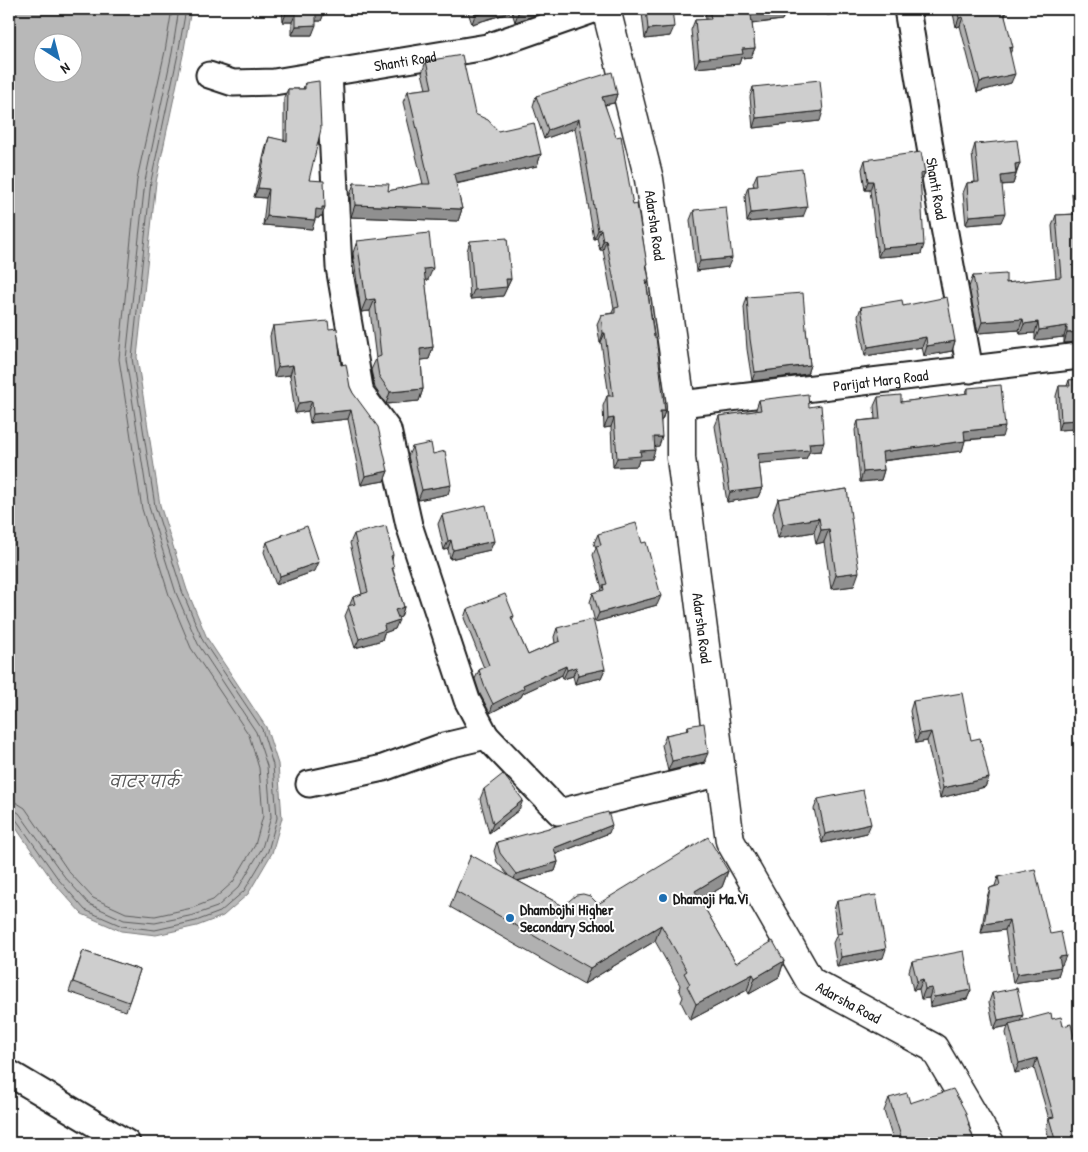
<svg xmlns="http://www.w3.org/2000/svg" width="1088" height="1152" font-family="'Patrick Hand','Playpen Sans Deva',sans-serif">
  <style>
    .water { fill: #b8b8b8; stroke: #7a7a7a; fill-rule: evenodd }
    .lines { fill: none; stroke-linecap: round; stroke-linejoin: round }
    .shore { stroke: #5a5a5a; stroke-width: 1 }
    .minor-casing { stroke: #1c1c1c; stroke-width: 29 }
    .secondary-casing { stroke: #1c1c1c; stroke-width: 31 }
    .minor { stroke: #fff; stroke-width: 25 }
    .secondary { stroke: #fff; stroke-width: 28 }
    .wall { fill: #b1b1b1; stroke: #1c1c1c }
    .shaded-wall { fill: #909090; stroke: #1c1c1c }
    .building { fill: #cecece; stroke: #1c1c1c }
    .poi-dot { fill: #1f6fb2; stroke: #fff; stroke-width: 2 }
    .labels { text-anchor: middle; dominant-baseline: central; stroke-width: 4; stroke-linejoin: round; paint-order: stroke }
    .street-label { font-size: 15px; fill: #1c1c1c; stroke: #fff }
    .poi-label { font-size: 15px; font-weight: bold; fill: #1c1c1c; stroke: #fff; text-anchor: start }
    .water-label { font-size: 16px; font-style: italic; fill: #5a5a5a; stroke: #fff }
  </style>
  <rect width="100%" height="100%" fill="#fff"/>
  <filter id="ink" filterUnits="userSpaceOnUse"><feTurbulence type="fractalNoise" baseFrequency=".02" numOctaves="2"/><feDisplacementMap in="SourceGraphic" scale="10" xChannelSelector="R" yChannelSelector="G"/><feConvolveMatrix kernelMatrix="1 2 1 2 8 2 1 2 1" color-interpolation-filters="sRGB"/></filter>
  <g filter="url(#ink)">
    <path class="water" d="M9 9H191L183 55 156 182 137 357 160 505 187 590 207 638 266 727 278 764 282 818 272 853 248 894 223 916 197 926 156 935 121 931 82 914 55 884 9 818ZM42 42H72V72H42Z"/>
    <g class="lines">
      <g class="shore">
        <path d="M9 802 17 803 25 808 69 872 93 898 126 913 155 916 192 908 213 900 233 882 255 845 263 816 259 768 249 735 191 648 169 595 142 509 119 359 137 179 165 51 172 9"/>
        <path d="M9 809 14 810 19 813 64 876 89 904 124 920 155 923 194 915 217 907 239 887 262 848 271 817 267 766 256 732 198 644 176 593 149 507 126 359 145 181 172 53 179 9"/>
        <path d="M9 816H12L15 818 59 880 85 910 122 926 155 930 196 921 220 912 244 891 268 851 277 818 273 765 262 729 203 641 182 591 155 506 132 358 151 181 178 54 186 9"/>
      </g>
      <defs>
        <g id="minor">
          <path id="s1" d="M907 9 937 189 970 370"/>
          <path d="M329 73 339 267 361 394 388 430 409 525 467 700 486 736"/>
          <path id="s2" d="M209 75 233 83 274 82 487 47 596 9"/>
          <path id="s3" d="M681 404 1079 356"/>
          <path d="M309 784 383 768 444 746 486 736 559 812 721 773"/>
          <path d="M9 1073 127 1143"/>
        </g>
        <g id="secondary">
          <path id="s4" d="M606 9 649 179 681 404V458L730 841 810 981 934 1048 990 1143"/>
        </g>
      </defs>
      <use href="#minor" class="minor-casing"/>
      <use href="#secondary" class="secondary-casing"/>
      <use href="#minor" class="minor"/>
      <use href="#secondary" class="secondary"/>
    </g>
    <g class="wall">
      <path d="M282 9H325L321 21H316L312 35H292V22H283Z"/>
      <path d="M467 9H553L515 22 512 12 472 24Z"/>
      <path d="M644 9H672L670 36 645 39 642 13Z"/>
      <path d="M705 9H786V11L782 20 752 24 755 48 751 57 741 58 739 64 695 68 691 30 695 20H706Z"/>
      <path d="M827 9H885H884L827 15Z"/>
      <path d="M952 9H1008L1005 16 1010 54 1011 83 977 92 960 26 956 27Z"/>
      <path d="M426 61 475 114 498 131 541 154 537 166 456 184 462 209 458 221 351 217 350 195 354 183 388 191 423 184 403 102 408 91 426 89 422 73Z"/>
      <path d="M305 83 309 180 322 216H320L319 218H315L312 229 263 225 266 198 254 197 266 146 269 137 284 141V97L288 89H303Z"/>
      <path d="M753 87 820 121 753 128 750 97Z"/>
      <path d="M617 94 614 103 605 105 633 205 647 266 649 279 647 285 665 411 662 420H661L659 446H655L652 459 639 460 637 466 613 467 611 427 604 428 603 406 607 396H609L601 342 600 343 597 324 601 315 612 313 614 308 603 250H600L597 238 594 239 575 128 544 139 533 106 536 96Z"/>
      <path d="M975 144 1020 163 1013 184 1002 185 1001 222 966 225 963 193 967 183 975 182 972 154Z"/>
      <path d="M865 160 925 173 921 182H920L921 254 878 257 870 190H865L862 169Z"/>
      <path d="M757 174 803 217 747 222 745 196 748 187 754 186 753 183Z"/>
      <path d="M1079 181V342L1064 343V337L1035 340V333L1020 334 1019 330 978 333 969 287 973 276 1006 283 1056 278 1052 226 1056 215 1074 214 1072 193 1076 183H1079Z"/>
      <path d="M694 210 728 267 696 271 690 220Z"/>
      <path d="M357 241 428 280H425L433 347 429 359 421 360 423 389 419 401 386 404 375 388 371 370 376 359 370 311 361 312 353 253Z"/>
      <path d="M470 241 511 279 503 296 470 299 467 251Z"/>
      <path d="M747 297 806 329 810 365 807 374 752 381 747 349 744 307Z"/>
      <path d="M903 306 955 341 952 351 924 356 922 347 865 356 858 316 861 307Z"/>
      <path d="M273 326 329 329 341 365 350 387 388 471 384 481 361 485 348 419 310 423 308 411 295 413 290 375 274 377 270 336Z"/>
      <path d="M1079 379V434H1076V429L1058 430 1056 396 1059 386H1067L1069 380Z"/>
      <path d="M968 388 1002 437 965 440 962 451 883 461 884 470 881 480 860 482 855 430 858 421 875 419 874 406 878 397 901 402 965 394Z"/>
      <path d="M759 400 809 407 821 451 809 452 806 459 759 463 762 488 758 497 727 502 715 426 719 416 756 411V409Z"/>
      <path d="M412 447 433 454 448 494 418 500 408 456Z"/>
      <path d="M847 489 854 586 831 589 824 542 816 544 814 532 778 538 773 513 778 499Z"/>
      <path d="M442 515 494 541 490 550 450 559 448 549 444 550 438 524Z"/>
      <path d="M354 534 393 555 392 560 393 570 404 607 401 617 398 618 395 629 384 633 382 640 355 648 345 616 353 597 362 594 350 543Z"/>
      <path d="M598 534 657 605 595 622 590 602 593 593 601 591 602 588 593 555 596 548 594 543Z"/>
      <path d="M282 535 315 571 276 585 264 552 267 542 281 537Z"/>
      <path d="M467 609 514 616 512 620 528 655 555 643 554 637 557 628 605 669 601 678 575 684 573 676 563 679 562 675 523 693 521 697 490 713 480 694 475 679 479 670 484 668 464 618Z"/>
      <path d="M913 701 989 778 985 787 940 798 927 741 916 743 910 711Z"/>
      <path d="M688 726 704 762 668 771 662 745 666 735 687 731Z"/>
      <path d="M484 789 519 810 489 833 480 799Z"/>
      <path d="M818 799 867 833 822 843 814 809Z"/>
      <path d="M609 833 556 854 558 862 555 871 518 881 563 906 598 904 728 871 722 887 700 900 736 963 784 961 779 977 749 994 747 990 690 1020 681 1002 683 997 679 989 680 985 655 941 584 984 450 907 456 891 508 875 497 862 494 851 497 842Z"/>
      <path d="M998 877 1050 934 1062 965H1061L1058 976 1013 983 1005 930 981 933 987 897 990 888 995 886Z"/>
      <path d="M837 901 883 958 837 967 833 943 837 934 834 910Z"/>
      <path d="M83 951 140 970 126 1011 69 992Z"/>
      <path d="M912 961 971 990 967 999 930 1007 929 998 921 999 919 989 913 990 909 971Z"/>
      <path d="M992 993 1020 1021 1052 1019 1063 1026 1078 1054H1079V1143H1050L1046 1128 1049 1119 1034 1068 1015 1073 1006 1033 1008 1026 994 1029 989 1002Z"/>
      <path d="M889 1098 910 1103 969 1124V1125L975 1143H894L884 1111Z"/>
    </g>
    <g class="shaded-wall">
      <path d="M497 9H513L512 12 472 24 475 15Z"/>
      <path d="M530 9H553L515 22 518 13Z"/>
      <path d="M829 9H885H884L827 15Z"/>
      <path d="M1003 9H1008L1005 16Z"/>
      <path d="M316 11H325L321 21H312Z"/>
      <path d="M786 11 782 20 748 24 751 15Z"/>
      <path d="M286 13H296L292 22H283Z"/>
      <path d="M963 17 960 26 956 27 959 18Z"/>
      <path d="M316 25 312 35H292L296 26Z"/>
      <path d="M674 27 670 36 645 39 648 29Z"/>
      <path d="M1013 47 1009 56V48Z"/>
      <path d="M755 48 751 57 741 58 739 64 695 68 699 59 742 49Z"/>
      <path d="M1015 74 1011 83 977 92 980 82Z"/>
      <path d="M617 94 614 103 599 106 602 97Z"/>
      <path d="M823 111 820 121 753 128 756 118Z"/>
      <path d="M579 119 575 128 544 139 548 130Z"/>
      <path d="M541 154 537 166 449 185 454 174Z"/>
      <path d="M1020 163 1016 173 1015 164Z"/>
      <path d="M925 173 921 182 917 183 920 174Z"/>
      <path d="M1016 174 1013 184 998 185 1001 176Z"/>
      <path d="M868 181H873L870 190H865Z"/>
      <path d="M258 188 269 189 266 198 254 197Z"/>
      <path d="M355 205 462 209 458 221 351 217Z"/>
      <path d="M322 207H325L322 216H320L319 218H313L316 209Z"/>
      <path d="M807 207 803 217 747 222 751 213Z"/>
      <path d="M1005 213 1001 222 966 225 969 216Z"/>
      <path d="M267 216 315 220 312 229 263 225Z"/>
      <path d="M601 229 597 238 594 239 598 230Z"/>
      <path d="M606 240 603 250H600L603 241Z"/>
      <path d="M924 245 921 254 878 257 882 248Z"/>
      <path d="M732 258 728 267 696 271 700 261Z"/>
      <path d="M433 268 428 280 420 281 424 269Z"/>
      <path d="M506 279H511L503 296 470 299 474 290Z"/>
      <path d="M375 299 370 311 361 312 366 300Z"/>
      <path d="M1023 319 1019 330 978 333 982 322Z"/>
      <path d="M1038 322 1035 333 1020 334 1024 324Z"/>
      <path d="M1067 326 1064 337 1035 340 1039 330Z"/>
      <path d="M1079 332V336L1077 342 1064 343 1067 333Z"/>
      <path d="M603 333H605L601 342 600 343Z"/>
      <path d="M926 337 922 347 865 356 868 347Z"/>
      <path d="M955 341 952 351 924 356 927 346Z"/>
      <path d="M433 347 429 359 416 361 420 349Z"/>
      <path d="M293 365 290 375 274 377 278 367Z"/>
      <path d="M810 365 807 374 752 381 755 372Z"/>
      <path d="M423 389 419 401 386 404 390 392Z"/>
      <path d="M312 401 308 411 295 413 299 403Z"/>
      <path d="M351 410 348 419 310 423 313 414Z"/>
      <path d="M660 411H665L662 420H657Z"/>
      <path d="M614 418 611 427 604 428 608 419Z"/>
      <path d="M1079 420 1076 429 1058 430 1061 421Z"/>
      <path d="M1079 425V434H1076Z"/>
      <path d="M1005 427 1002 437 960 440 964 431Z"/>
      <path d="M654 437H662L659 446 651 447Z"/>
      <path d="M965 441 962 451 879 461 882 452Z"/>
      <path d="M824 442 821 451 809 452 806 459 754 464 758 454 809 443Z"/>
      <path d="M655 450 652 459 639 460 637 466 613 467 617 458 640 451Z"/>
      <path d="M884 470 881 480 860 482 863 472Z"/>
      <path d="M388 471 384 481 361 485 365 476Z"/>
      <path d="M451 485 448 494 418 500 422 490Z"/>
      <path d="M762 488 758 497 727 502 730 492Z"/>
      <path d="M819 518 814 532 778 538 783 524Z"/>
      <path d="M829 529 824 542 816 544 821 530Z"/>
      <path d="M451 540 448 549 444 550 448 541Z"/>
      <path d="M494 541 490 550 450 559 453 550Z"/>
      <path d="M319 562 315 571 276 585 280 576Z"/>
      <path d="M859 572 854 586 831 589 836 575Z"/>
      <path d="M661 596 657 605 595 622 599 613Z"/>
      <path d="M404 607 401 617 392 620 395 610Z"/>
      <path d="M399 620 395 629 384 633 382 640 355 648 359 639 384 625Z"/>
      <path d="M566 666 562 675 523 693 521 697 490 713 493 704 523 685Z"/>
      <path d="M576 667 573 676 563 679 567 670Z"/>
      <path d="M605 669 601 678 575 684 578 675Z"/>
      <path d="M931 732 927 741 916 743 919 734Z"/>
      <path d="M708 753 704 762 668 771 672 761Z"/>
      <path d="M989 778 985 787 940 798 943 788Z"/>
      <path d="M523 800 519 810 489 833 493 824Z"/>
      <path d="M871 824 867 833 822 843 825 834Z"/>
      <path d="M612 825 609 833 551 856 554 848Z"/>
      <path d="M558 862 555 871 513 882 516 874Z"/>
      <path d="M728 871 722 887 689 907 695 891Z"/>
      <path d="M1009 920 1005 930 981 933 984 924Z"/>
      <path d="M661 925 655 941 584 984 590 968Z"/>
      <path d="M886 949 883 958 837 967 841 957Z"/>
      <path d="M1066 956 1062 965 1056 966 1059 957Z"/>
      <path d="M784 961 779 977 749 994 755 978Z"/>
      <path d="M1061 967 1058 976 1013 983 1017 974Z"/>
      <path d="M753 974 747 990 690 1020 696 1004Z"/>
      <path d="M923 979 919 989 913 990 917 981Z"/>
      <path d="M932 988 929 998 921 999 925 989Z"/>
      <path d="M971 990 967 999 930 1007 934 997Z"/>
      <path d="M1023 1015 1019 1024H1009L1008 1026 994 1029 998 1020Z"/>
      <path d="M1037 1058 1034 1068 1015 1073 1019 1063Z"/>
      <path d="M1079 1138 1077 1143H1062Z"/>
    </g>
    <g class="building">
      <path d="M286 9H325V11H316V25L296 26V13H286Z"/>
      <path d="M473 9H497L475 15Z"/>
      <path d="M517 9H530L518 13Z"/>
      <path d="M646 9H672L674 27 648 29Z"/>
      <path d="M709 9H786V11L751 15 755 48 742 49 743 54 699 59 695 20 711 19Z"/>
      <path d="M957 9H1003L1013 47 1009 48 1015 74 980 82 963 17 959 18Z"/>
      <path d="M462 55 475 114 488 120 498 131 534 123 541 154 454 174 462 209 355 205 354 183 389 184 388 191 421 184H430L408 91 432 88 426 61Z"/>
      <path d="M612 72 617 94 602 97 616 137 621 136 633 205 637 204 647 264H646L649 279 646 280 654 337H656L665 411H660L662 437H654L655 450 640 451 641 456 617 458 614 418 608 419 607 396H613L605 333H603L601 315 615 313V308L619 307 606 240 603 241 601 229 598 230 579 119 548 130 536 96Z"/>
      <path d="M820 80 823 111 756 118 753 87Z"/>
      <path d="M319 81 321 129 309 180 324 181 325 207H322V210L316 209 315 220 267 216 269 189 258 188 269 137 287 141 288 89H305V83Z"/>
      <path d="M1017 140 1020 163 1015 164 1016 174 1001 176 1005 213 969 216 967 183 979 182 975 144Z"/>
      <path d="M921 152 925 173 920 174 924 245 882 248 873 181H868L865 160Z"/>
      <path d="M802 169 807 207 751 213 748 187 758 186 757 174Z"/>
      <path d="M1076 183H1079V332L1067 333V326L1039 330 1038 322 1024 324 1023 319 982 322 973 276 1006 274V283L1061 277 1056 215 1078 214Z"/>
      <path d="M726 207 732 258 700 261 694 210Z"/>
      <path d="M429 233 433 268 424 269 433 347 420 349 423 389 390 392 379 376 376 358 381 356 375 299 366 300 357 241Z"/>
      <path d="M507 238 511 279H506L507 287 474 290 470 241Z"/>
      <path d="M803 293 806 329 810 365 755 372 750 339 747 297Z"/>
      <path d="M947 297 955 341 927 346 926 337 868 347 861 307 902 300 903 306Z"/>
      <path d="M328 321 329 329 337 328 341 365 346 364 350 387 353 393 378 427 388 471 365 476 351 410 313 414 312 401 299 403 293 365 278 367 273 326Z"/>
      <path d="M1079 379V423V420L1061 421 1059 386H1070L1069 380Z"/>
      <path d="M1001 385 1005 427 964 431 965 441 882 452 884 470 863 472 858 421 880 419 878 397 901 395V402L968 393V388Z"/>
      <path d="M808 394 809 407 821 405 824 442 809 443 810 450 758 454 762 488 730 492 719 416 761 410 759 400Z"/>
      <path d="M431 443 433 454 445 451 451 485 422 490 412 447Z"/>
      <path d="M847 489 859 572 836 575 829 529 821 530 819 518 783 524 778 499Z"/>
      <path d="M486 505 494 541 453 550 451 540 448 541 442 515Z"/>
      <path d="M636 523 642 543 646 542 661 596 599 613 593 593 604 590 603 585 607 584 596 546 601 545 598 534Z"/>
      <path d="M307 526 319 562 280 576 267 542 283 536 282 535Z"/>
      <path d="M386 526 393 555 391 556 394 568H392L404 607 395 610 399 620 384 625 385 630 359 639 348 606 355 604 353 597 368 592 354 534Z"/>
      <path d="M505 594 514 616 511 617 528 655 560 641 557 628 593 619 605 669 578 675 576 667 567 670 566 666 523 685 524 688 493 704 484 685 479 670 489 665 467 609Z"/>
      <path d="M962 693 971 740 980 738 989 778 943 788 931 732 919 734 913 701Z"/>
      <path d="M704 723 708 753 672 761 666 735 689 730 688 726Z"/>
      <path d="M503 774 523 800 493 824 484 789Z"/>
      <path d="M863 790 871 824 825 834 818 799Z"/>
      <path d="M608 812 612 825 554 848 558 862 516 874 500 853 497 842Z"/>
      <path d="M708 837 728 871 695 891 736 963 773 941 784 961 755 978 753 974 696 1004 687 986 690 984 684 973 687 971 661 925 590 968 456 891 471 855 563 906 576 895 583 894 590 896 598 904Z"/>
      <path d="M1035 869 1050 934 1061 932 1066 956 1059 957 1061 967 1017 974 1009 920 984 924 990 888 1000 885 998 877Z"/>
      <path d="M876 895 886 949 841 957 837 934 842 933 837 901Z"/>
      <path d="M83 951 140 970 129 1002 73 982Z"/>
      <path d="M964 951 971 990 934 997 932 988 925 989 923 979 917 981 912 961Z"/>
      <path d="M1017 988 1023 1015 998 1020 992 993Z"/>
      <path d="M1051 1013 1052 1019 1061 1017 1063 1026 1071 1024 1078 1054H1079V1140V1138L1062 1143H1056L1049 1118 1054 1117 1037 1058 1019 1063 1009 1024Z"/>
      <path d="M953 1089 965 1111 969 1124H968L975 1143H903L889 1098 907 1093 910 1103Z"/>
    </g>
  </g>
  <g class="poi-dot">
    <circle cx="663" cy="898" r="5"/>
    <circle cx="510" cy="918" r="5"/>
  </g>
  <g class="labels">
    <g class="street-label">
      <text stroke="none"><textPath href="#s2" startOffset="199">Shanti Road</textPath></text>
      <text stroke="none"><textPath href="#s1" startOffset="182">Shanti Road</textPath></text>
      <text stroke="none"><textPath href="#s4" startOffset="222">Adarsha Road</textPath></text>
      <text stroke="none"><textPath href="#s3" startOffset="201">Parijat Marg Road</textPath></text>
      <text stroke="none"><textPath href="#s4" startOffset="628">Adarsha Road</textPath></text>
      <text stroke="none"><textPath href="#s4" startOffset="1048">Adarsha Road</textPath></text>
    </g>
    <g class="poi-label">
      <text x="673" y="898">Dhamoji Ma.Vi</text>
      <text x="520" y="909">Dhambojhi Higher<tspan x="520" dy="17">Secondary School</tspan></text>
    </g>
    <g class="water-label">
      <text x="144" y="781">वाटर पार्क</text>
    </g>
  </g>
  <rect width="1088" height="1152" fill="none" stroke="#fff" stroke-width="30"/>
  <rect x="15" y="15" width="1058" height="1122" fill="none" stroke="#1c1c1c" stroke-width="2" filter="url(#ink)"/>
  <g transform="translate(58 58) rotate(144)"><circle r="24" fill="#ffffff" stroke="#a4a4a4"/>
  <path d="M0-4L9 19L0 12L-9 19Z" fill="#1f6fb2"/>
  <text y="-8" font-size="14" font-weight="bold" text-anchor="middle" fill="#1c1c1c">N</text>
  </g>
</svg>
